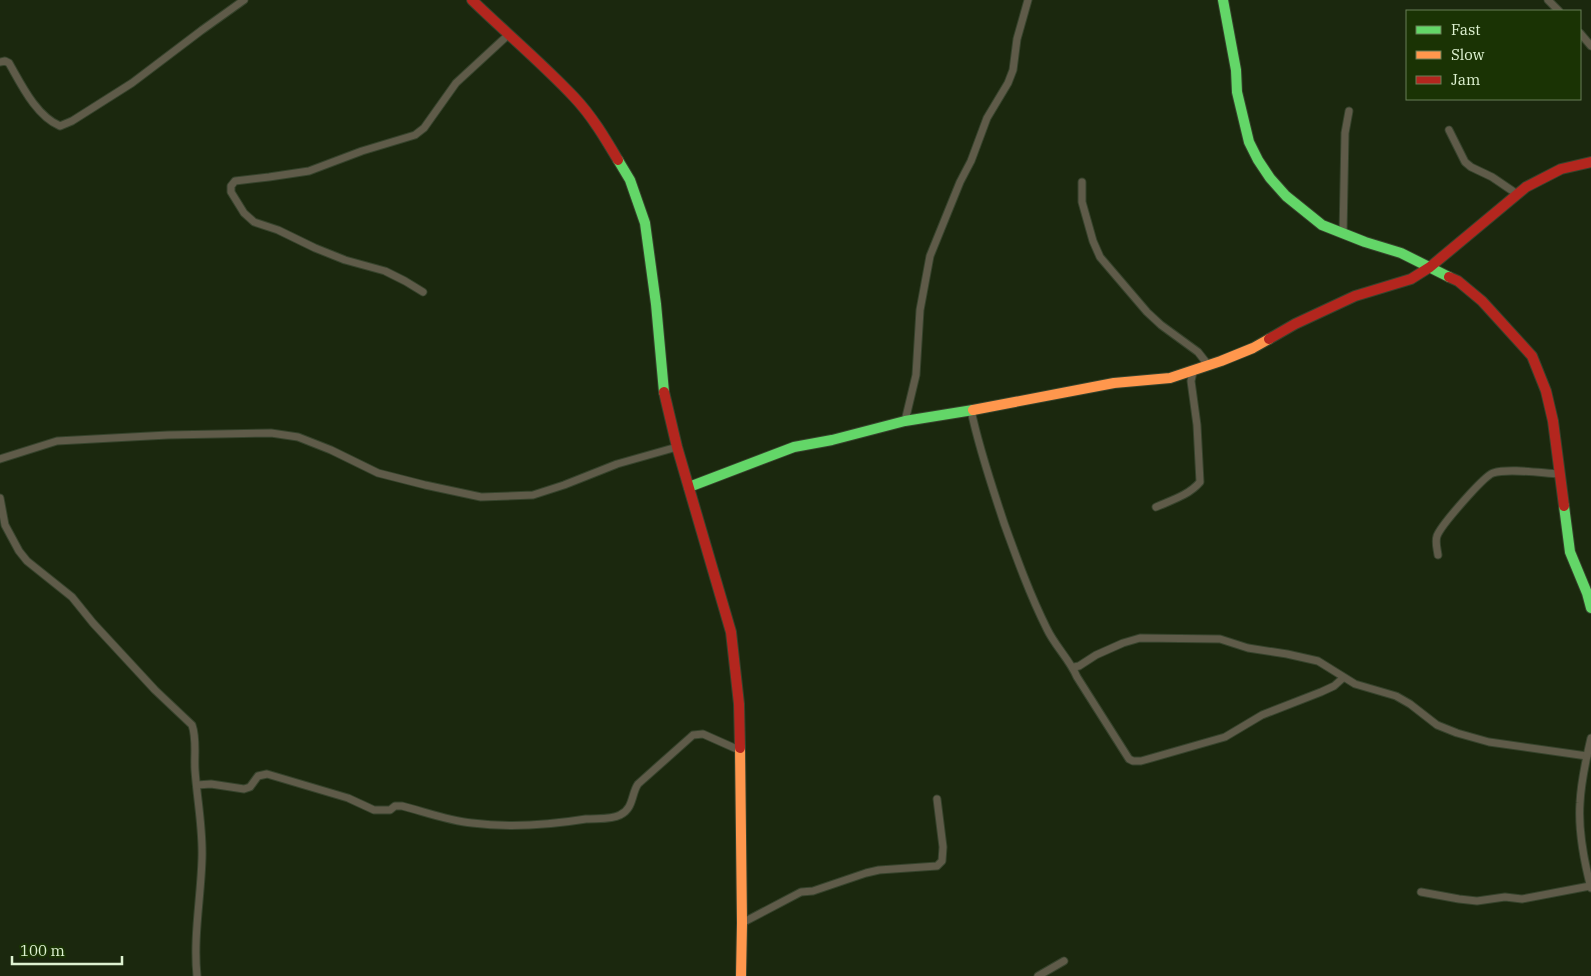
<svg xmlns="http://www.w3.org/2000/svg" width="1591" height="976" font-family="'IBM Plex Serif',serif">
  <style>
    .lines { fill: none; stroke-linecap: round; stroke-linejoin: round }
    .street-casing { stroke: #36432c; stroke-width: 9 }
    .fast-casing { stroke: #36432c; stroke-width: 12 }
    .slow-casing { stroke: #36432c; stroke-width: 12 }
    .jam-casing { stroke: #36432c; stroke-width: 12 }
    .street { stroke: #5f5b49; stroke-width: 7 }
    .fast { stroke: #63d668; stroke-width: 10 }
    .slow { stroke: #ff974d; stroke-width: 10 }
    .jam { stroke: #b3261e; stroke-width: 10 }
  </style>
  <rect width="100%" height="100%" fill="#1b280e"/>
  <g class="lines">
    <defs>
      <g id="street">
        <path d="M1548 0 1559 11"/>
        <path d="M1580 33 1591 46"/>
        <path d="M0 62 5 61 9 63C21 84 36 116 60 126L72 121 132 83 202 30 244 0"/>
        <path d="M1449 130 1465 162 1471 167 1492 177 1517 194"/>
        <path d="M1082 182V202L1093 241 1100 257 1147 312 1161 325 1198 352 1209 366"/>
        <path d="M1343 234 1345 133 1349 111"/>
        <path d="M423 292 405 281 385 271 345 260 315 248 278 230 254 222 244 213 231 192V186L235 181 269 177 309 171 362 151 415 135 424 128 456 83 508 35"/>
        <path d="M971 410C979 449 992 486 1004 523 1017 559 1030 595 1047 629 1055 646 1070 660 1077 677L1129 759 1133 761H1141L1225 737 1262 715 1321 692 1334 686 1343 678"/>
        <path d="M905 421 916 375 920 310 930 256 960 182 971 161 987 118 1008 83 1013 70 1017 39 1028 0"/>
        <path d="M0 459 57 441 168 435 271 433 298 437 331 450 378 473 425 485 481 497 533 495 564 485 617 464 677 447"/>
        <path d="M0 498 5 525 19 551 27 561 72 597 93 623 155 690 192 725C197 739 194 755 195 770 197 799 203 828 202 858 201 897 193 937 197 976"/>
        <path d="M1156 507C1172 500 1189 495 1200 482L1197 425 1191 381 1193 372"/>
        <path d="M1438 555C1437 548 1435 542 1437 536 1441 525 1484 476 1493 473 1509 468 1541 473 1558 474"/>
        <path d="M1074 667 1079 666 1096 655 1123 643 1140 638 1220 639 1248 648 1287 654 1318 661 1355 684 1396 696 1410 704 1437 725 1457 733 1489 742 1587 756"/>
        <path d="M1591 738C1586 759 1581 782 1580 803 1578 831 1584 861 1591 888"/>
        <path d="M197 785 211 784 244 789 250 787 258 776 267 774 348 798 374 810H390L395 806H402C425 812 449 821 472 823 511 828 549 825 586 819 597 818 611 820 620 815 634 808 631 794 638 784L693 735 703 734 739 750"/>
        <path d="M1421 892 1459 899 1477 901 1505 897 1522 899 1590 886"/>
        <path d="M742 923 801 892 813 891 866 873 879 870 937 866 942 861 943 847 937 799"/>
        <path d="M1038 976 1064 961"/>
      </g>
      <g id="fast">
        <path d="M1223 0 1236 70 1237 92 1249 142 1258 160 1270 178 1286 196 1322 225 1365 242 1401 253 1449 277"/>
        <path d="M618 160 630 180 645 223 656 304 664 392"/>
        <path d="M689 487 794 447 832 440 905 421 973 410"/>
        <path d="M1564 506 1570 552 1587 593 1591 608"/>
      </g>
      <g id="slow">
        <path d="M973 410 1114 383 1170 378 1221 361 1253 348 1269 339"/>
        <path d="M740 748 742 923 741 976"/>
      </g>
      <g id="jam">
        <path d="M472 0C506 33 542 63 574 97 592 116 605 138 618 160"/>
        <path d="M1449 277 1458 281 1482 301 1532 356 1546 391 1553 421 1564 506"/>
        <path d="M1269 339 1295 324 1355 296 1411 279 1430 267 1526 187 1561 169 1591 162"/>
        <path d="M664 392 677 447 731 632 739 704 740 748"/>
      </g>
    </defs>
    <use href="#street" class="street-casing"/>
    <use href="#fast" class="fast-casing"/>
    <use href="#slow" class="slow-casing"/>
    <use href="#jam" class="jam-casing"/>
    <use href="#street" class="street"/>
    <use href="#fast" class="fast"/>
    <use href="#slow" class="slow"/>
    <use href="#jam" class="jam"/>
  </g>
  <rect x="1406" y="10" width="175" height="90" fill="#1a3304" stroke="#687f56"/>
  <rect x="1416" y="26" width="25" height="8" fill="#63d668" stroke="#687f56"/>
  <text x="1451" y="35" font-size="15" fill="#def2d1">Fast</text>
  <rect x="1416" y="51" width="25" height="8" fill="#ff974d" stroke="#687f56"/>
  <text x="1451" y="60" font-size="15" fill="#def2d1">Slow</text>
  <rect x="1416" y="76" width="25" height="8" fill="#b3261e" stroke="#687f56"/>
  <text x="1451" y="85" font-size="15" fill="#def2d1">Jam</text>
  <path d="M12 956v8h110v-8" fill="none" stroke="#def2d1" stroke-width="2.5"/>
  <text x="20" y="956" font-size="15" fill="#def2d1" stroke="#1a3304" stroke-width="4" paint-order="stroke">100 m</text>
</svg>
